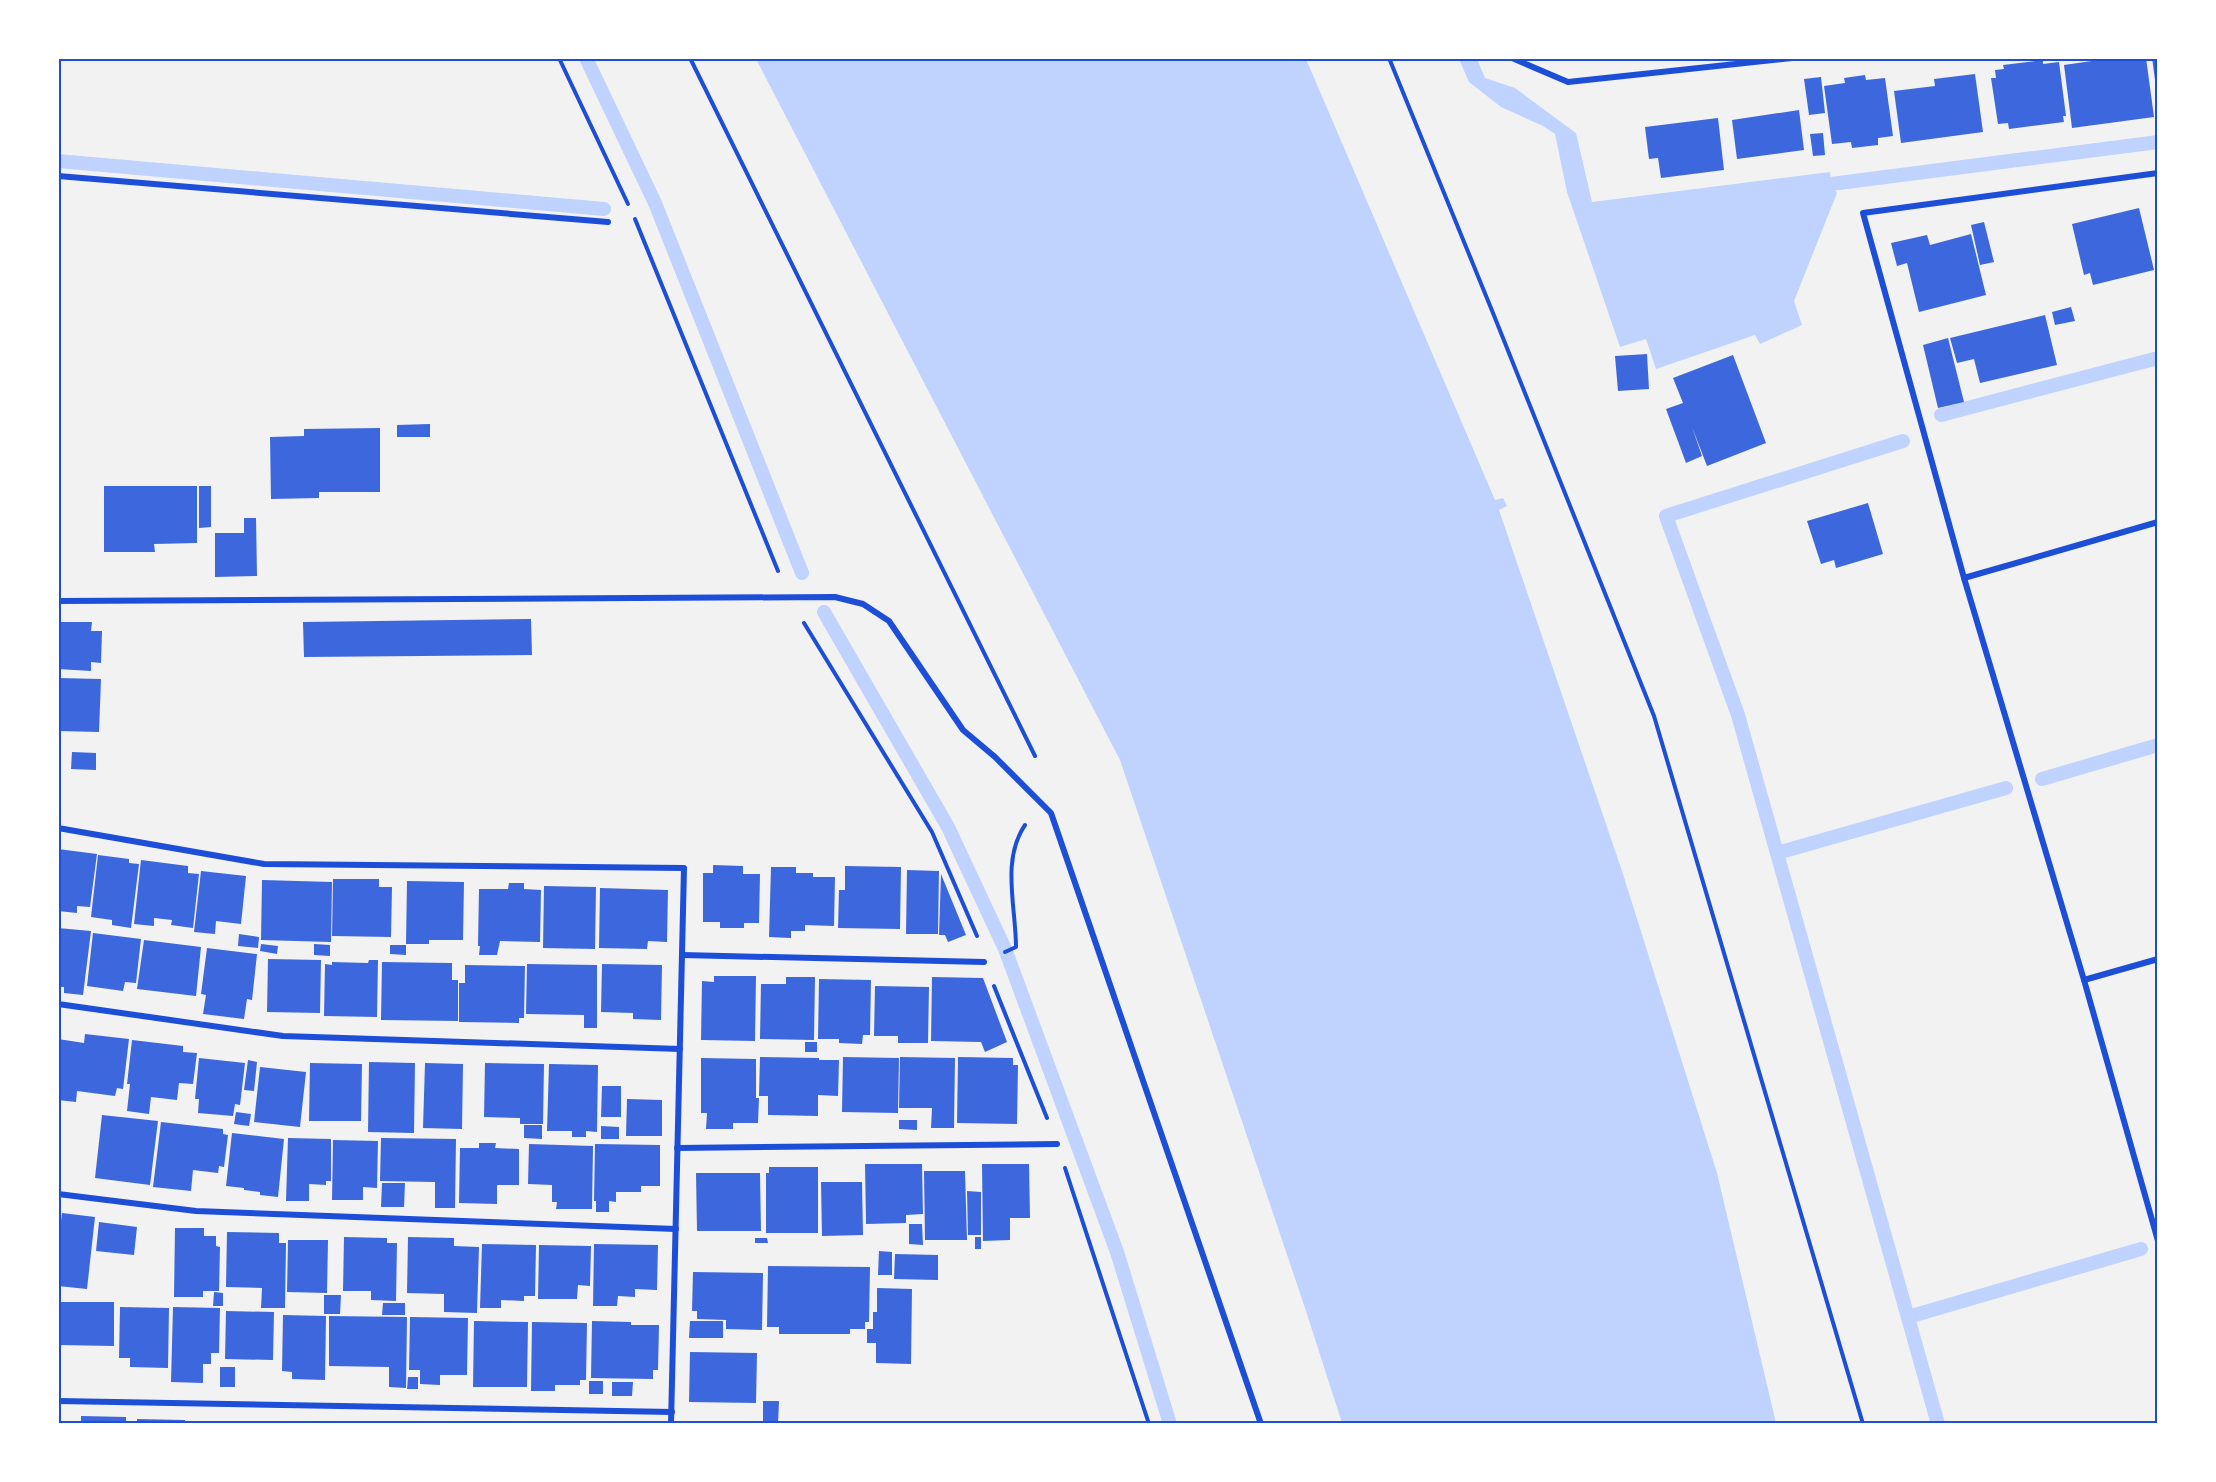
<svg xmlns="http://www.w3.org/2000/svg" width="2216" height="1482" font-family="Montserrat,sans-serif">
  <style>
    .water { fill: #bfd3fe }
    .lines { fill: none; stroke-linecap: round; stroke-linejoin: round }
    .stream { stroke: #bfd3fe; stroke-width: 14 }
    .building { fill: #3d67dc }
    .path { stroke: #1d4ed8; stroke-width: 4 }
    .minor { stroke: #1d4ed8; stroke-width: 6 }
    .neatline { fill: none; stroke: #1d4ed8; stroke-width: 2 }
  </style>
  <rect width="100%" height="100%" fill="#f2f2f2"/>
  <g class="water">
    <path d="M756 59H1306L1495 500 1503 498 1507 506 1499 510 1622 871 1717 1173 1776 1423H1342L1305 1308 1120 760Z"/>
    <path d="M1459 59H1477L1485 78 1515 88 1576 133 1592 202 1830 172 1831 184 1837 193 1794 301 1802 325 1760 344 1755 335 1656 369 1646 339 1620 347 1567 192 1555 134 1543 126 1501 107 1469 82Z"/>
  </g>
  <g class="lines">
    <g class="stream">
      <path d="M586 58 655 203 802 573"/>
      <path d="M58 161 604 209"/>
      <path d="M1818 194 1831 184 2158 142"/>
      <path d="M1941 415 2158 358"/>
      <path d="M1903 441 1666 516 1738 715 1938 1424"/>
      <path d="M824 612 948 827 1005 949 1117 1252 1170 1424"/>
      <path d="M2042 779 2158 745"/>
      <path d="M1777 853 2006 788"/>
      <path d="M1908 1317 2141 1249"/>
    </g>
  </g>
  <g class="building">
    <path d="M2091 58H2146L2154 117 2072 128 2064 65 2092 61Z"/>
    <path d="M2152 58H2158V86L2156 87Z"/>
    <path d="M2043 60V64L2059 62 2066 116H2063L2064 122 2009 129 2008 123 1998 124 1991 78H1996L1995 70 2004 69 2003 65Z"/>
    <path d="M1975 74 1983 132 1901 143 1894 91 1935 86 1934 79Z"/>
    <path d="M1865 75 1866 80 1885 78 1893 136 1878 138V145L1852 148 1851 142 1832 144 1824 86 1845 83 1844 78Z"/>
    <path d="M1821 77 1825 113 1809 115 1804 79Z"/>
    <path d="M1799 110 1804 150 1737 159 1732 120Z"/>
    <path d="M1718 118 1724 170 1661 178 1658 158 1649 159 1645 127Z"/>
    <path d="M1823 133 1825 155 1813 156 1810 134Z"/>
    <path d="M2139 208 2154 270 2093 285 2090 273 2084 275 2072 224Z"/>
    <path d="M1984 222 1994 262 1980 265 1971 225Z"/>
    <path d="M1971 234 1986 295 1919 312 1907 263 1897 266 1891 243 1927 235 1930 245Z"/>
    <path d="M2071 307 2075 321 2055 325 2052 312Z"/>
    <path d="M2045 315 2057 365 1980 383 1974 359 1957 363 1950 338Z"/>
    <path d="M1948 338 1964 402 1938 408 1923 345Z"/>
    <path d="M1647 354 1649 389 1618 391 1615 356Z"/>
    <path d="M1733 355 1766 443 1707 466 1692 427 1702 456 1686 463 1666 409 1683 403 1673 378Z"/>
    <path d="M430 424V437H397V425Z"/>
    <path d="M380 428V492H319V498L271 499 270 437 304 436V429Z"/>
    <path d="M104 486H197V543L154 544 155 552H104Z"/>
    <path d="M199 486H211V527L199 528Z"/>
    <path d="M1868 503 1883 554 1836 568 1834 560 1821 564 1807 521Z"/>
    <path d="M244 518H256L257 576 215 577V533H244Z"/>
    <path d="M531 619 532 655 304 657 303 622Z"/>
    <path d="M58 622H92L91 631H102L101 663 91 662V671L58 669Z"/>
    <path d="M58 678 101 679 99 732 58 731Z"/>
    <path d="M72 752 96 753V770L71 769Z"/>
    <path d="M58 849 97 854 90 907 77 906V913L58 911Z"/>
    <path d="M98 855 129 859V863L139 864 131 928 112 925V920L91 917Z"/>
    <path d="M141 860 188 866V873L199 874 193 928 171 925 172 920 154 918V926L134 924Z"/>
    <path d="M713 865 743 866V874H760L759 923H744V928H720V922H703V873H713Z"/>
    <path d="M845 866 901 867 900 929 838 928 839 890H845Z"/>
    <path d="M771 867H796V873H813V877H835L834 926 805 925V931H791V938L769 937Z"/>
    <path d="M907 870 939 871 938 934H906Z"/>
    <path d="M201 871 246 876 241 924 216 921 215 934 194 932Z"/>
    <path d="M941 874 966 935 948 942 945 935H939Z"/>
    <path d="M333 879H379V887H392L391 937 332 936Z"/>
    <path d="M262 880 332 882 331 942 261 940Z"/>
    <path d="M407 881 464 882 463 940H429V944H406Z"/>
    <path d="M509 883H524V889L541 890 540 942 500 941 497 955H479L480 946H478L479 889H508Z"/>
    <path d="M544 886 596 887 595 949 543 948Z"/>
    <path d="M600 888 668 890 667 942 648 941 647 949 599 948Z"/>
    <path d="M58 928 91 931 83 995 64 993V987H58Z"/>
    <path d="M93 933 141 939 136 983 125 982 123 991 87 986Z"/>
    <path d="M239 934 259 937 258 948 238 946Z"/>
    <path d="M144 940 201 947 196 996 137 989Z"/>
    <path d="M261 944 278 946 277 954 260 951Z"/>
    <path d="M314 944 330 945V956L314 955Z"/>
    <path d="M390 945H406V955L390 954Z"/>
    <path d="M207 948 257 954 252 1000 247 999 244 1019 203 1014 206 995 201 994Z"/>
    <path d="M268 959 321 960 320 1013 267 1012Z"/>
    <path d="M369 960H378L377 1017 324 1016 325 964 332 965V962L368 963Z"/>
    <path d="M382 962 452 963V980H458V1021L381 1020Z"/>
    <path d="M527 964 597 965V1028H584V1015L526 1014Z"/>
    <path d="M602 964 662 965 661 1020 633 1019V1013L601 1012Z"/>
    <path d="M465 965 525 966 524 1018H519V1023L459 1022V983H465Z"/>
    <path d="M714 976H756L755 1041 701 1040 702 981 714 982Z"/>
    <path d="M786 977H815L814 1040 760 1039 761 984H786Z"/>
    <path d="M932 977 983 978 1007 1042 985 1052 981 1042 931 1041Z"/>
    <path d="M819 979 871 980 870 1035H863L862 1044 839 1043V1039H818Z"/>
    <path d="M875 986 929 987 928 1043H898V1036H874Z"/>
    <path d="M85 1034 129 1039 123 1089 117 1088 115 1096 77 1091 76 1102 58 1100V1039L84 1043Z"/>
    <path d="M132 1040 183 1046V1052L197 1053 193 1084 179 1083 177 1100 151 1097 149 1114 127 1111 130 1084H127Z"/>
    <rect x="805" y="1042" width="12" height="10"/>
    <path d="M760 1057 819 1058V1060H839L838 1096 818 1095V1116L768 1115V1096H759Z"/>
    <path d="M843 1057 899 1058 898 1113 842 1112Z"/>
    <path d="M900 1057 955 1058 954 1128H931L932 1108H899Z"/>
    <path d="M958 1057 1013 1058V1065H1018L1017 1124 957 1123Z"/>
    <path d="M199 1058 245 1063 240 1105 235 1104 233 1116 198 1113 199 1099H195Z"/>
    <path d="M701 1058 756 1059V1098H759L758 1123H733V1129H706L707 1113H701Z"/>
    <path d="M248 1060 257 1062 254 1091 244 1090Z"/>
    <path d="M369 1062 415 1063 414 1133 368 1132Z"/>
    <path d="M310 1063 362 1064 361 1121H309Z"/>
    <path d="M425 1063 463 1064 462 1129 423 1128Z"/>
    <path d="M485 1063 544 1064 543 1124H520V1118L484 1117Z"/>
    <path d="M549 1064 598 1065 597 1132 586 1131V1137H572V1131H547Z"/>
    <path d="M260 1067 306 1072 300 1127 254 1122Z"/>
    <path d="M602 1086H621V1117H601Z"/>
    <path d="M627 1099 662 1100V1136H626Z"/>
    <path d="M236 1112 251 1114 249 1126 234 1124Z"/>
    <path d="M102 1115 158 1121 150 1185 95 1178Z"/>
    <path d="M899 1120H917V1130L899 1129Z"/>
    <path d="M161 1122 223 1129V1134L228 1135 224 1167 219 1166 218 1173 193 1170 191 1191 153 1187Z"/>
    <path d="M524 1125H542V1139L524 1138Z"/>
    <path d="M601 1126 619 1127V1139H601Z"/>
    <path d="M232 1133 284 1139 278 1197 260 1195V1192L244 1190V1188L226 1186Z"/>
    <path d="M288 1138 331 1139V1181H326V1185L309 1184V1201H286Z"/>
    <path d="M381 1138 456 1139 455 1208H435V1182L380 1181Z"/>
    <path d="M333 1140 378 1141 377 1188 363 1187V1200H332Z"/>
    <path d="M479 1143H496L495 1148 519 1149V1185H497V1204L459 1203 460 1148H479Z"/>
    <path d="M529 1144 593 1146 592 1209H556L557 1202H552V1185L528 1184Z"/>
    <path d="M595 1144 660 1145V1186H641V1192H616V1202L609 1201V1212H596V1201H594Z"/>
    <path d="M865 1164H922L923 1214 906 1215V1223L866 1224Z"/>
    <path d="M982 1164H1029L1030 1218H1010V1240L983 1241Z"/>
    <path d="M769 1167H818V1233H766V1173H769Z"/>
    <path d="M924 1171H965L967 1240H925Z"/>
    <path d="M696 1173H760L761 1231H697Z"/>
    <path d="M821 1182H862L863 1235 822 1236Z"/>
    <path d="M382 1183H405L404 1207H381Z"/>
    <path d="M967 1191 981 1192V1235H968Z"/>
    <path d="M62 1213 95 1217 87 1289 58 1286V1245Z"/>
    <path d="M99 1222 137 1227 134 1255 96 1251Z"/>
    <path d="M909 1224H922L923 1245 909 1244Z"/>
    <path d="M175 1228H204V1236H216V1246L220 1247 219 1291H203V1297H174Z"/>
    <path d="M227 1232 279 1233V1243H286L285 1308H261L262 1288 226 1287Z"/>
    <path d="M344 1237 387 1238V1243H397L396 1301 371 1300V1291H343Z"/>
    <path d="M408 1237 454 1238V1246L479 1247 477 1313 444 1312V1294L407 1293Z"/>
    <rect x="975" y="1237" width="6" height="12"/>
    <path d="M755 1238H767L768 1243H755Z"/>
    <path d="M288 1240H328L327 1293 287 1292Z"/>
    <path d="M482 1244 536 1245 535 1296H524V1301L501 1300V1308H480Z"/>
    <path d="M594 1244 658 1245 657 1290 635 1289V1297L618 1296 617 1306H593Z"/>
    <path d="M539 1245 591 1246 590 1286 578 1285 577 1299H538Z"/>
    <path d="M879 1251 892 1252V1275H878Z"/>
    <path d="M895 1254 938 1255V1280L894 1279Z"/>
    <path d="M768 1266 870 1267 869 1322H865V1329H850V1334H779V1327H767Z"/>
    <path d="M693 1272 763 1273 762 1330 726 1329V1320L697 1319V1311H692Z"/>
    <path d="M877 1288 912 1289 911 1364 876 1363V1343H867V1329H873V1312H877Z"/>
    <path d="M214 1292 223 1293V1306H213Z"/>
    <path d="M324 1295H341L340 1314H324Z"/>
    <path d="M58 1302H114V1346L58 1345Z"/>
    <path d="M383 1303H405V1315H382Z"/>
    <path d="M120 1307 169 1308 168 1368 130 1367V1358H119Z"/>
    <path d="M173 1307 220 1308 219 1353H211V1364H203V1383L171 1382Z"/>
    <path d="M226 1311 274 1312 273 1360 225 1359Z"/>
    <path d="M283 1315 326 1316 325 1380 292 1379V1372L282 1371Z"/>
    <path d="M329 1316 407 1317 406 1388 389 1387V1367L329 1366Z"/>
    <path d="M410 1317 468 1318 467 1375H440V1385L420 1384V1370H409Z"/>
    <path d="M474 1321 528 1322 527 1387H473Z"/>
    <path d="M592 1321 631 1322V1325H659L658 1370H653V1379L591 1378Z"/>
    <path d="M690 1321H723V1338H689Z"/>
    <path d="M532 1322 587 1323 586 1380H580V1385H555V1391H531Z"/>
    <path d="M690 1352 757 1353 756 1403 689 1402Z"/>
    <rect x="220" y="1367" width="15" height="20"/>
    <path d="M408 1377H418V1389H407Z"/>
    <rect x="589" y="1381" width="14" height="13"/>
    <path d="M612 1382H633L632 1396H612Z"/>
    <path d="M763 1401H779L778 1424H763Z"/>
    <path d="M81 1416 126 1417V1424H81Z"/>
    <path d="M137 1419 185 1420V1424H137Z"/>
    <rect x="196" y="1421" width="27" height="3"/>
  </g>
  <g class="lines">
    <g class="path">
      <path d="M559 58 628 204"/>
      <path d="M690 58 1035 756"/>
      <path d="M1389 58 1493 313 1654 716 1863 1424"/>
      <path d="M635 219 778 571"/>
      <path d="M804 623 932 832 977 936"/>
      <path d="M1005 952 1016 947C1016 907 1001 860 1025 825"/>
      <path d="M994 986 1047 1118"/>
      <path d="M1065 1168 1149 1424"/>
    </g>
    <g class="minor">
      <path d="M1512 58 1568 82 1792 58"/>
      <path d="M2158 173 1863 213 1964 578 2084 980 2158 1241"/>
      <path d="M58 176 608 222"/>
      <path d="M1964 578 2158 522"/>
      <path d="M58 601 835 597 863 604 889 621 963 730 995 757 1051 813 1261 1424"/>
      <path d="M58 828 264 864 684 868 671 1424"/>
      <path d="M682 955 984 962"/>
      <path d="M2084 980 2158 959"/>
      <path d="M58 1004 283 1036 680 1049"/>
      <path d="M677 1148 1057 1144"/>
      <path d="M58 1194 196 1211 676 1229"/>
      <path d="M58 1401 672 1412"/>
    </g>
  </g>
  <rect width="2216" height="1482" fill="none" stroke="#ffffff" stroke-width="120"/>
  <rect x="60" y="60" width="2096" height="1362" class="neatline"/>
</svg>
